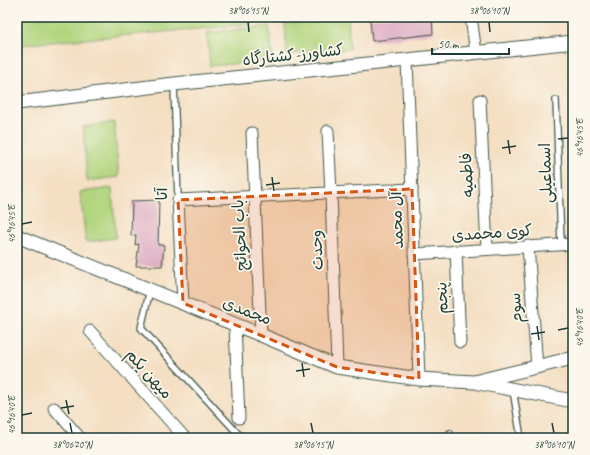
<svg xmlns="http://www.w3.org/2000/svg" width="590" height="455" font-family="Caveat,'Playpen Sans Arabic',sans-serif">
  <style>
    .green { fill: #b1d47d; stroke: #688858 }
    .building { fill: #ddacc3 }
    .lines { fill: none; stroke-linecap: round; stroke-linejoin: round }
    .service-casing { stroke: #3f5549; stroke-width: 8 }
    .minor-casing { stroke: #3f5549; stroke-width: 13 }
    .tertiary-casing { stroke: #3f5549; stroke-width: 15 }
    .service { stroke: #fff; stroke-width: 5.5 }
    .minor { stroke: #fff; stroke-width: 11 }
    .tertiary { stroke: #fff; stroke-width: 13 }
    .marked { fill: #d45610; fill-opacity: 0.2; stroke: #d45610; stroke-width: 3; stroke-dasharray: 8 5; stroke-linejoin: round }
    .ticks { fill: none; stroke: #1f3d34; stroke-width: 1.5 }
    .labels { text-anchor: middle; dominant-baseline: central; stroke-width: 3.5; stroke-linejoin: round; paint-order: stroke }
    .street-label { font-size: 16px; fill: #1f3d34; stroke: #fbf7ec }
    .neatline { fill: none; stroke: #1f3d34; stroke-width: 1.5 }
    .ticks-label { font-size: 10px; text-anchor: middle; fill: #1f3d34 }
  </style>
  <rect width="100%" height="100%" fill="#fbf7ec"/>
  <filter id="ink" filterUnits="userSpaceOnUse"><feTurbulence type="fractalNoise" baseFrequency=".025" numOctaves="2"/><feDisplacementMap in="SourceGraphic" scale="8" xChannelSelector="R" yChannelSelector="G"/><feConvolveMatrix kernelMatrix="1 2 1 2 8 2 1 2 1" color-interpolation-filters="sRGB"/></filter>
  <filter id="wash" filterUnits="userSpaceOnUse"><feTurbulence type="fractalNoise" baseFrequency=".012" numOctaves="4" result="noise"/><feDisplacementMap in="SourceGraphic" scale="16" xChannelSelector="R" yChannelSelector="G"/><feGaussianBlur stdDeviation="0.9" result="paint"/><feColorMatrix in="noise" values="0 0 0 0 0 0 0 0 0 0 0 0 0 0 0 0 0 1.4 0 .05"/><feComposite in="paint" operator="in"/></filter>
  <g filter="url(#wash)">
    <rect width="100%" height="100%" fill="#f4dfc3"/>
    <g class="green">
      <path d="M17 17H253L254 24 17 45Z"/>
      <path d="M345 17H348L350 49 287 54 285 24Z"/>
      <path d="M269 26 273 60 210 66 207 33Z"/>
      <path d="M114 122 119 177 87 181 83 127Z"/>
      <path d="M112 188 116 238 86 242 80 192Z"/>
    </g>
    <g id="blocks">
      <g class="building">
        <path d="M384 17H432L433 34 372 41 370 19Z"/>
        <path d="M159 200 158 245H164L162 266H136L139 244 135 245 136 235 131 236 132 201Z"/>
      </g>
    </g>
  </g>
  <g filter="url(#ink)">
    <use href="#blocks" fill-opacity="0" stroke="#3f5549" stroke-width="1"/>
    <g class="lines">
      <defs>
        <g id="service">
          <path d="M174 85 178 200"/>
          <path d="M556 100 561 244"/>
          <path d="M150 290 141 328 242 438"/>
          <path d="M513 390 521 438"/>
          <path d="M450 433 451 438"/>
        </g>
        <g id="minor">
          <path d="M471 17 476 53"/>
          <path d="M407 60 419 379"/>
          <path d="M480 100 487 249"/>
          <path d="M328 131 331 193 337 367"/>
          <path d="M252 133 261 335"/>
          <path d="M528 246 537 367"/>
          <path d="M456 251 460 342"/>
          <path d="M414 254 573 244"/>
          <path d="M183 303 178 200 412 189"/>
          <path d="M235 325 239 418"/>
          <path d="M90 331 185 438"/>
          <path d="M54 408 80 438"/>
        </g>
        <g id="tertiary">
          <path d="M17 103 174 84 407 60 573 42"/>
          <path d="M17 236 261 335 337 367 419 379 474 382 573 358"/>
          <path d="M479 383 573 401"/>
        </g>
      </defs>
      <use href="#service" class="service-casing"/>
      <use href="#minor" class="minor-casing"/>
      <use href="#tertiary" class="tertiary-casing"/>
      <use href="#service" class="service"/>
      <use href="#minor" class="minor"/>
      <use href="#tertiary" class="tertiary"/>
    </g>
  </g>
  <path class="marked" d="M412 189 419 379 337 367 183 303 178 200Z"/>
  <path class="ticks" d="M248 22 249 32M489 22 490 32M558 139 568 138M508 140 510 154M502 148 516 146M272 177 274 191M266 185 280 183M22 224 32 222M537 326 539 340M558 330 568 328M531 334 545 332M302 363 304 377M296 371 310 369M66 400 69 414M61 408 74 406M22 415 32 413M70 423 72 433M311 423 313 433M552 423 554 433"/>
  <g class="labels">
    <g class="street-label">
      <text transform="translate(293 55) rotate(-6)">کشاورز-کشتارگاه</text>
      <text transform="translate(546 173) rotate(-92)">اسماعیلی</text>
      <text transform="translate(467 175) rotate(-93)">فاطمیه</text>
      <text transform="translate(162 194) rotate(-92)">آتا</text>
      <text transform="translate(397 220) rotate(-92)">آل محمد</text>
      <text transform="translate(492 233) rotate(-4)">کوی محمدی</text>
      <text transform="translate(240 235) rotate(-93)">باب الحوائج</text>
      <text transform="translate(317 250) rotate(-92)">وحدت</text>
      <text transform="translate(442 298) rotate(-93)">پنجم</text>
      <text transform="translate(516 308) rotate(-94)">سوم</text>
      <text transform="translate(247 311) rotate(22)">محمدی</text>
      <text transform="translate(149 374) rotate(48)">میهن یکم</text>
    </g>
  </g>
  <rect width="590" height="455" fill="none" stroke="#fbf7ec" stroke-width="44"/>
  <path d="M432 48v6h77v-6" fill="none" stroke="#1f3d34" stroke-width="2"/>
  <text x="438" y="48" font-size="12" fill="#1f3d34" stroke="#fbf7ec" stroke-width="3" paint-order="stroke">50 m</text>
  <rect x="22" y="22" width="546" height="411" class="neatline"/>
  <g class="ticks-label">
    <text x="248" y="14">38°06'15"N</text>
    <text x="489" y="14">38°06'10"N</text>
    <text transform="translate(579 138) rotate(-90)" y="4">46°16'45"E</text>
    <text transform="translate(11 224) rotate(-90)" y="4">46°16'45"E</text>
    <text transform="translate(579 328) rotate(-90)" y="4">46°16'40"E</text>
    <text transform="translate(11 415) rotate(-90)" y="4">46°16'40"E</text>
    <text x="72" y="448">38°06'20"N</text>
    <text x="313" y="448">38°06'15"N</text>
    <text x="554" y="448">38°06'10"N</text>
  </g>
</svg>
